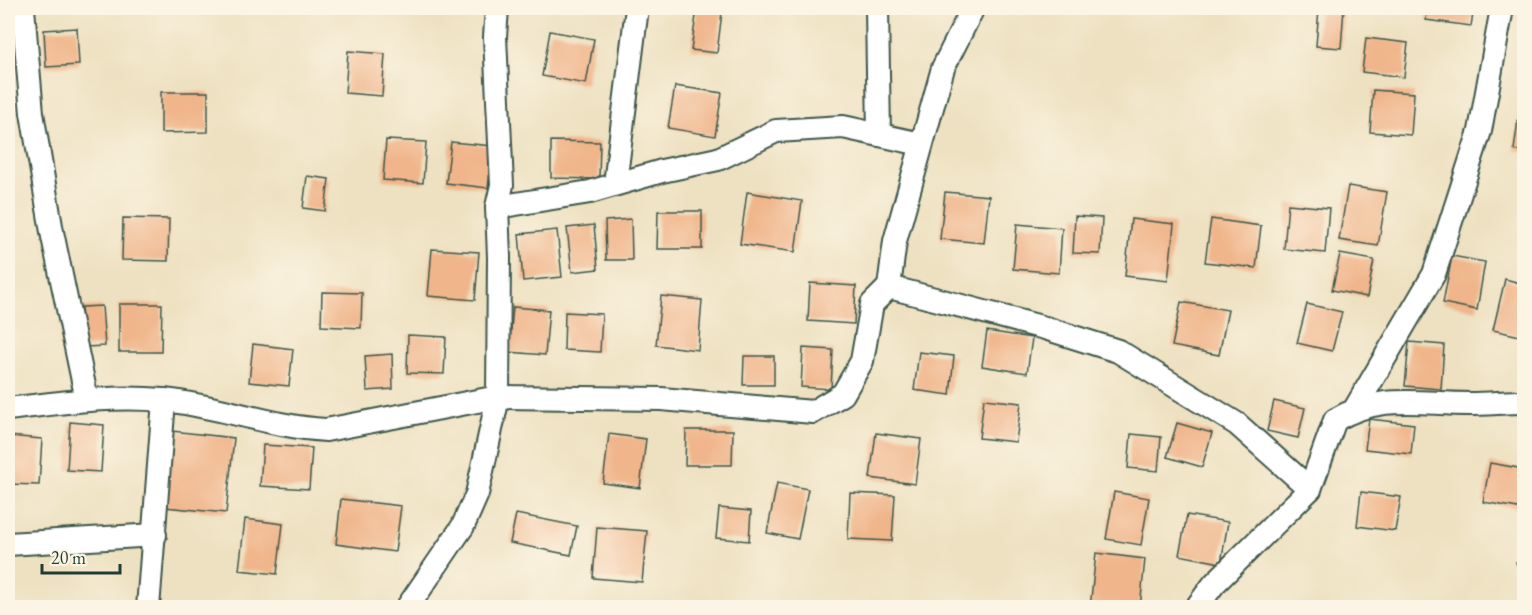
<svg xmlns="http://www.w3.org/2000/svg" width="1532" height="615" font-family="'EB Garamond',serif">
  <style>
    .building { fill: #f0b58a }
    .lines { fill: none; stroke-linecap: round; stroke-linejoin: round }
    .street-casing { stroke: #3e5649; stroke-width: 26 }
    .street { stroke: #fff; stroke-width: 22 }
  </style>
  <rect width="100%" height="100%" fill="#fcf5e5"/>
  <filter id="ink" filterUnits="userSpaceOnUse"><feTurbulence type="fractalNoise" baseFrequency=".0167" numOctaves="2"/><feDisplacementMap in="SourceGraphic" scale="12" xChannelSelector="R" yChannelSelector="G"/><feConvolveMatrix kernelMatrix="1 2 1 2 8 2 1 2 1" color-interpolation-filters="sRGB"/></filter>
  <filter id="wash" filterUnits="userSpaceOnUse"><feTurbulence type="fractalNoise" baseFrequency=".008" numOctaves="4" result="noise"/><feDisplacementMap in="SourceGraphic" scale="24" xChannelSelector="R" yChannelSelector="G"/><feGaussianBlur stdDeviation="1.35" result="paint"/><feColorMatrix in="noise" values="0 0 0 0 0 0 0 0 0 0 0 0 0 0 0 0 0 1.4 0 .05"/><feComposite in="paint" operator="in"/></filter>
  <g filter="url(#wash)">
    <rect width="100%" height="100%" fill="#eee1c1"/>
    <g id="blocks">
      <g class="building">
        <path d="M1319 8H1344L1341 48 1316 46Z"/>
        <path d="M1428 8H1474L1471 26 1426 20Z"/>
        <path d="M697 9 722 12 717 53 691 50Z"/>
        <path d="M77 28 79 65 46 67 44 30Z"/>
        <path d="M550 31 594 39 586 84 542 76Z"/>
        <path d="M1366 38 1408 43 1404 77 1362 72Z"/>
        <path d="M348 51 385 54 382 96 345 93Z"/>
        <path d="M675 86 722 93 715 136 668 128Z"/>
        <path d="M1373 90 1414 93 1411 135 1370 132Z"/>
        <path d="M161 92H208V132L161 133Z"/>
        <path d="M1518 120 1524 121V152L1514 150Z"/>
        <path d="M386 140 426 142 423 183 383 180Z"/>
        <path d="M551 141 600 142 599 179 551 178Z"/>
        <path d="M451 142 493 146 488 188 446 183Z"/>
        <path d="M307 176 329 179 325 211 303 208Z"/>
        <path d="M1348 186 1387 192 1378 246 1339 240Z"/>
        <path d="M747 192 802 201 795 252 740 244Z"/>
        <path d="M945 192 989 196 984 243 940 239Z"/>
        <path d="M1288 204 1329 208 1325 253 1284 249Z"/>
        <path d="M658 211H702V249H657Z"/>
        <path d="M1075 216 1102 218 1100 254 1073 253Z"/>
        <path d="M123 218 169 219 168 261 122 260Z"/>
        <path d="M631 219 632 260H606L605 221Z"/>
        <path d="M1131 219 1174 224 1168 281 1125 276Z"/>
        <path d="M1211 219 1261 226 1256 268 1205 262Z"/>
        <path d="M1017 224 1062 228 1059 273 1013 269Z"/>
        <path d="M594 225 598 269 572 272 567 228Z"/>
        <path d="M557 230 562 277 523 281 519 234Z"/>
        <path d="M432 249 479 252 475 300 428 296Z"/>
        <path d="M1340 254 1374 260 1367 297 1332 290Z"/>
        <path d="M1452 256 1485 262 1477 310 1443 303Z"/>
        <path d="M1505 279 1524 284V337L1493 330Z"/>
        <path d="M810 283 856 286 854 324 808 321Z"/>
        <path d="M322 292 362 293 361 328 321 326Z"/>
        <path d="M661 296 702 300 698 350 656 345Z"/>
        <path d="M1181 302 1228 310 1219 355 1172 346Z"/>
        <path d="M119 304H162L161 352H119Z"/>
        <path d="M1307 304 1342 312 1332 351 1297 343Z"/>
        <path d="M102 306 105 346 84 347 81 307Z"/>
        <path d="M513 307 549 310 545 355 509 352Z"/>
        <path d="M565 312 602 314 600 352 564 350Z"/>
        <path d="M987 331 1032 338 1027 373 982 366Z"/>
        <path d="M408 335 446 337 444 374 407 373Z"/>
        <path d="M1409 342 1444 345 1441 389 1405 386Z"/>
        <path d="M253 344 293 349 289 386 249 382Z"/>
        <path d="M803 348 833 350 831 389 801 387Z"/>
        <path d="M919 352 954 356 950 395 914 390Z"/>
        <path d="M392 354 393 389 367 391 365 356Z"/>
        <path d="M744 356H774V385H743Z"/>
        <path d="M984 399 1021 403 1016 442 979 438Z"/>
        <path d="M1274 401 1305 408 1298 438 1267 431Z"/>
        <path d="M1369 419 1414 424 1411 454 1365 449Z"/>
        <path d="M70 422 104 425 101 472 67 470Z"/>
        <path d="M1177 423 1212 433 1202 467 1167 457Z"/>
        <path d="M686 430H733L732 465H685Z"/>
        <path d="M172 431 234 438 226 513 165 507Z"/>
        <path d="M876 433 921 439 915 484 870 478Z"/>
        <path d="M609 434 646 439 640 488 603 483Z"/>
        <path d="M1131 434 1161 437 1158 471 1128 468Z"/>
        <path d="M8 436 42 439 39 485 8 484Z"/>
        <path d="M263 445 312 448 309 489 260 486Z"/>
        <path d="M1490 463 1524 469V509L1483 502Z"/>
        <path d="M777 483 808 489 798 539 767 533Z"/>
        <path d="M1114 492 1149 498 1141 545 1106 539Z"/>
        <path d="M1361 492 1401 497 1395 531 1357 526Z"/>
        <path d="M850 493 895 495 892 541 848 539Z"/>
        <path d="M341 499 401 506 395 552 336 544Z"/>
        <path d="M719 508 751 511 749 541 716 538Z"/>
        <path d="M516 514 577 526 571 555 510 543Z"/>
        <path d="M1187 515 1228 522 1221 563 1179 555Z"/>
        <path d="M245 519 283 524 277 574 239 570Z"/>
        <path d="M597 527 647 531 642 582 593 578Z"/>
        <path d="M1096 553 1145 559 1140 608H1090Z"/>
        <path d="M1524 559V583L1516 562Z"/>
      </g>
    </g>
  </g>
  <g filter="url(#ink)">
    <use href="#blocks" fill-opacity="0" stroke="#3e5649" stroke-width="1.5"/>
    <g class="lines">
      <defs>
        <g id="street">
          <path d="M23 8 32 113 52 232 87 400"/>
          <path d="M877 8 879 135"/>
          <path d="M615 184 637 8"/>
          <path d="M497 207 590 192 662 171 718 159 776 131 843 127 921 144"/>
          <path d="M889 287 895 241 943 68 973 8"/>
          <path d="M1356 407 1434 274 1480 131 1502 8"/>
          <path d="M8 409C59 403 111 395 163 400 218 405 270 427 326 430L498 397 661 399 813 412 843 394 862 361 872 304 889 287 1045 328 1118 351 1237 424 1310 489 1335 420C1382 393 1418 404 1469 404 1488 404 1506 402 1524 402"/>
          <path d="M8 544 155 535"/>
          <path d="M148 608 164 400"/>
          <path d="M407 608 463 526 477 494 484 462 498 397 499 257 497 207 502 185 495 37 497 8"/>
          <path d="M1196 608 1214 584 1310 489"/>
        </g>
      </defs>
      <use href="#street" class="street-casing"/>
      <use href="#street" class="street"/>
    </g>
  </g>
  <rect width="1532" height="615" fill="none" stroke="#fcf5e5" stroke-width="30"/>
  <path d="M42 564v9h78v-9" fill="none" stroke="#1f3d34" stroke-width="3"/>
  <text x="51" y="564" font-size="18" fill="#1f3d34" stroke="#fcf5e5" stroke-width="4.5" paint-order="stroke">20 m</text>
</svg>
